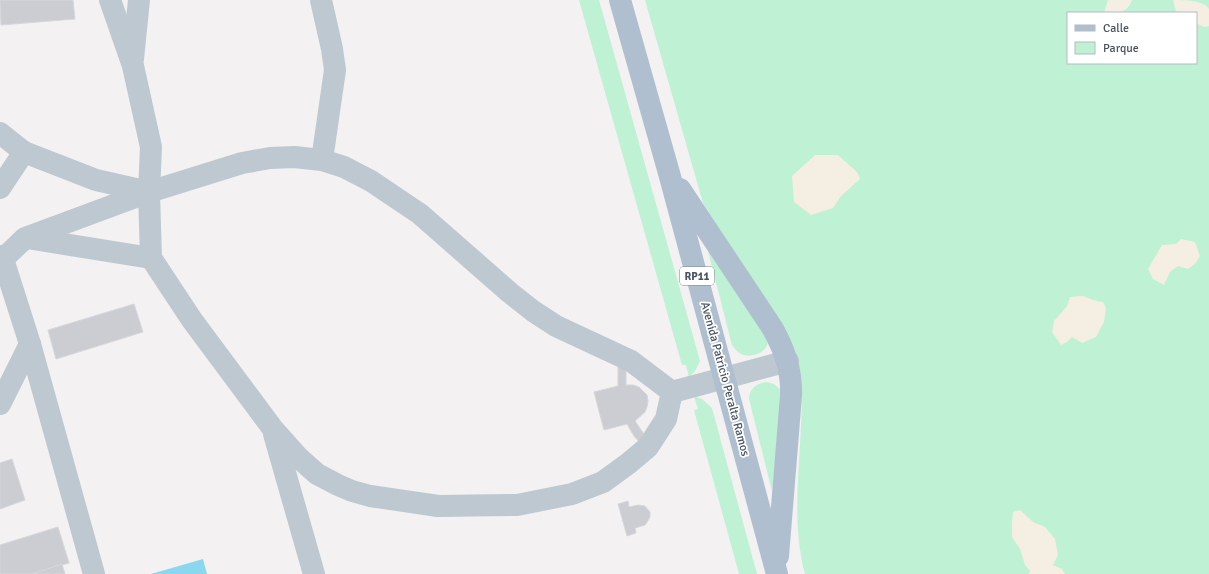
<svg xmlns="http://www.w3.org/2000/svg" width="1209" height="574" font-family="Signika,sans-serif">
  <style>
    .green { fill: #bff1d4; fill-rule: evenodd }
    .sand { fill: #f4efe2 }
    .water { fill: #8bd7ef }
    .building { fill: #cbcdd3; stroke: #d5d7dc }
    .lines { fill: none; stroke-linecap: round; stroke-linejoin: round }
    .minor { stroke: #bec8d0; stroke-width: 22 }
    .major { stroke: #b0bfd0; stroke-width: 22 }
    .labels { text-anchor: middle; dominant-baseline: central; stroke-width: 3.5; stroke-linejoin: round; paint-order: stroke }
    .shield { fill: #fff; stroke: #7f878f; stroke-width: 1 }
    .shield-label { font-size: 11px; font-weight: bold; fill: #48535f }
    .street-label { font-size: 12px; fill: #48535f; stroke: #fff }
  </style>
  <rect width="100%" height="100%" fill="#f3f1f1"/>
  <g class="green">
    <path d="M579 0H599L700 361 695 371 689 377 686 365H682Z"/>
    <path d="M645 0H1209V574H805C792 526 799 474 801 425 802 404 804 382 798 361 796 350 790 340 784 331L703 203ZM1068 13H1196V63H1068Z"/>
    <path d="M707 247 764 330C765 333 768 339 768 342 767 352 753 358 744 355 739 354 735 349 732 345Z"/>
    <path d="M767 382 774 384 783 392 772 491 749 399C749 388 757 383 767 382Z"/>
    <path d="M694 396 702 399 712 408 757 574H739L694 410 698 409Z"/>
  </g>
  <g class="sand">
    <path d="M1108 0H1132C1127 14 1117 13 1104 13Z"/>
    <path d="M1173 0C1183 0 1204 0 1209 9 1209 14 1209 21 1209 26L1204 27 1196 23V13H1180L1176 11Z"/>
    <path d="M815 155H838L857 172 860 179 841 196 833 208 811 215 794 202 792 176Z"/>
    <path d="M1181 239 1195 242 1200 256 1195 264 1188 269 1178 266 1170 272 1164 285 1153 279 1148 269 1162 245 1176 244Z"/>
    <path d="M1083 296 1093 300 1103 302 1106 308 1104 322 1096 337 1082 343 1072 337 1067 342 1061 345 1052 332 1054 321 1067 306 1070 297Z"/>
    <path d="M1020 510 1033 522 1045 527 1055 539 1058 555 1053 565 1062 569 1065 574H1029L1030 571 1025 565 1020 549 1012 537V523L1013 512Z"/>
  </g>
  <path class="water" d="M203 559 207 574H151Z"/>
  <g class="building">
    <path d="M0 0H73L75 19 1 25Z"/>
    <path d="M134 304 143 332 56 359 48 330Z"/>
    <path d="M618 364 626 366V385H633L639 387 647 395 648 401 647 407 645 412 635 421 646 437 640 443 634 436 627 424 604 430 594 392 618 386Z"/>
    <path d="M12 459 25 500 0 509V463Z"/>
    <path d="M628 501 629 507 638 505 645 506 650 512V516L649 519 645 525 635 528 636 533 627 536 618 504Z"/>
    <path d="M58 527 69 563 32 574H0V545Z"/>
    <path d="M62 564 65 574H32Z"/>
  </g>
  <g class="lines">
    <g class="minor">
      <path d="M321 0 332 49 335 70 322 160"/>
      <path d="M133 59 139 0"/>
      <path d="M0 133 24 152"/>
      <path d="M294 157 322 160 344 167 371 181 420 214 509 292 533 311 556 326 631 361 672 392 666 419 648 447 629 463 603 482 572 494 517 505 438 506 370 496 352 491 338 485 317 474 299 458 273 429 192 320 151 258 149 192 242 163 270 158Z"/>
      <path d="M0 188 24 152 96 180 149 192 151 147 133 66 110 0"/>
      <path d="M27 238 151 258"/>
      <path d="M0 256 3 259 30 344 94 574"/>
      <path d="M3 259 25 238 149 192"/>
      <path d="M672 392 788 361"/>
      <path d="M0 404 30 344"/>
      <path d="M274 434 314 574"/>
    </g>
    <g class="major">
      <path d="M620 0 669 173 777 574"/>
      <path d="M680 189 773 329C785 351 792 371 791 396L778 556"/>
    </g>
  </g>
  <g class="labels">
    <rect class="shield" x="680" y="267" width="34" height="18" rx="3"/>
    <g class="shield-label">
      <text x="697" y="276">RP11</text>
    </g>
    <g class="street-label">
      <text transform="translate(725 379) rotate(75)">Avenida Patricio Peralta Ramos</text>
    </g>
  </g>
  <rect x="1067" y="12" width="130" height="52" fill="#ffffff" stroke="#b6babf"/>
  <rect x="1075" y="25" width="20" height="6" fill="#b0bfd0" stroke="#b6babf"/>
  <text x="1103" y="32" font-size="12" fill="#48535f">Calle</text>
  <rect x="1075" y="42" width="20" height="12" fill="#bff1d4" stroke="#b6babf"/>
  <text x="1103" y="52" font-size="12" fill="#48535f">Parque</text>
</svg>
